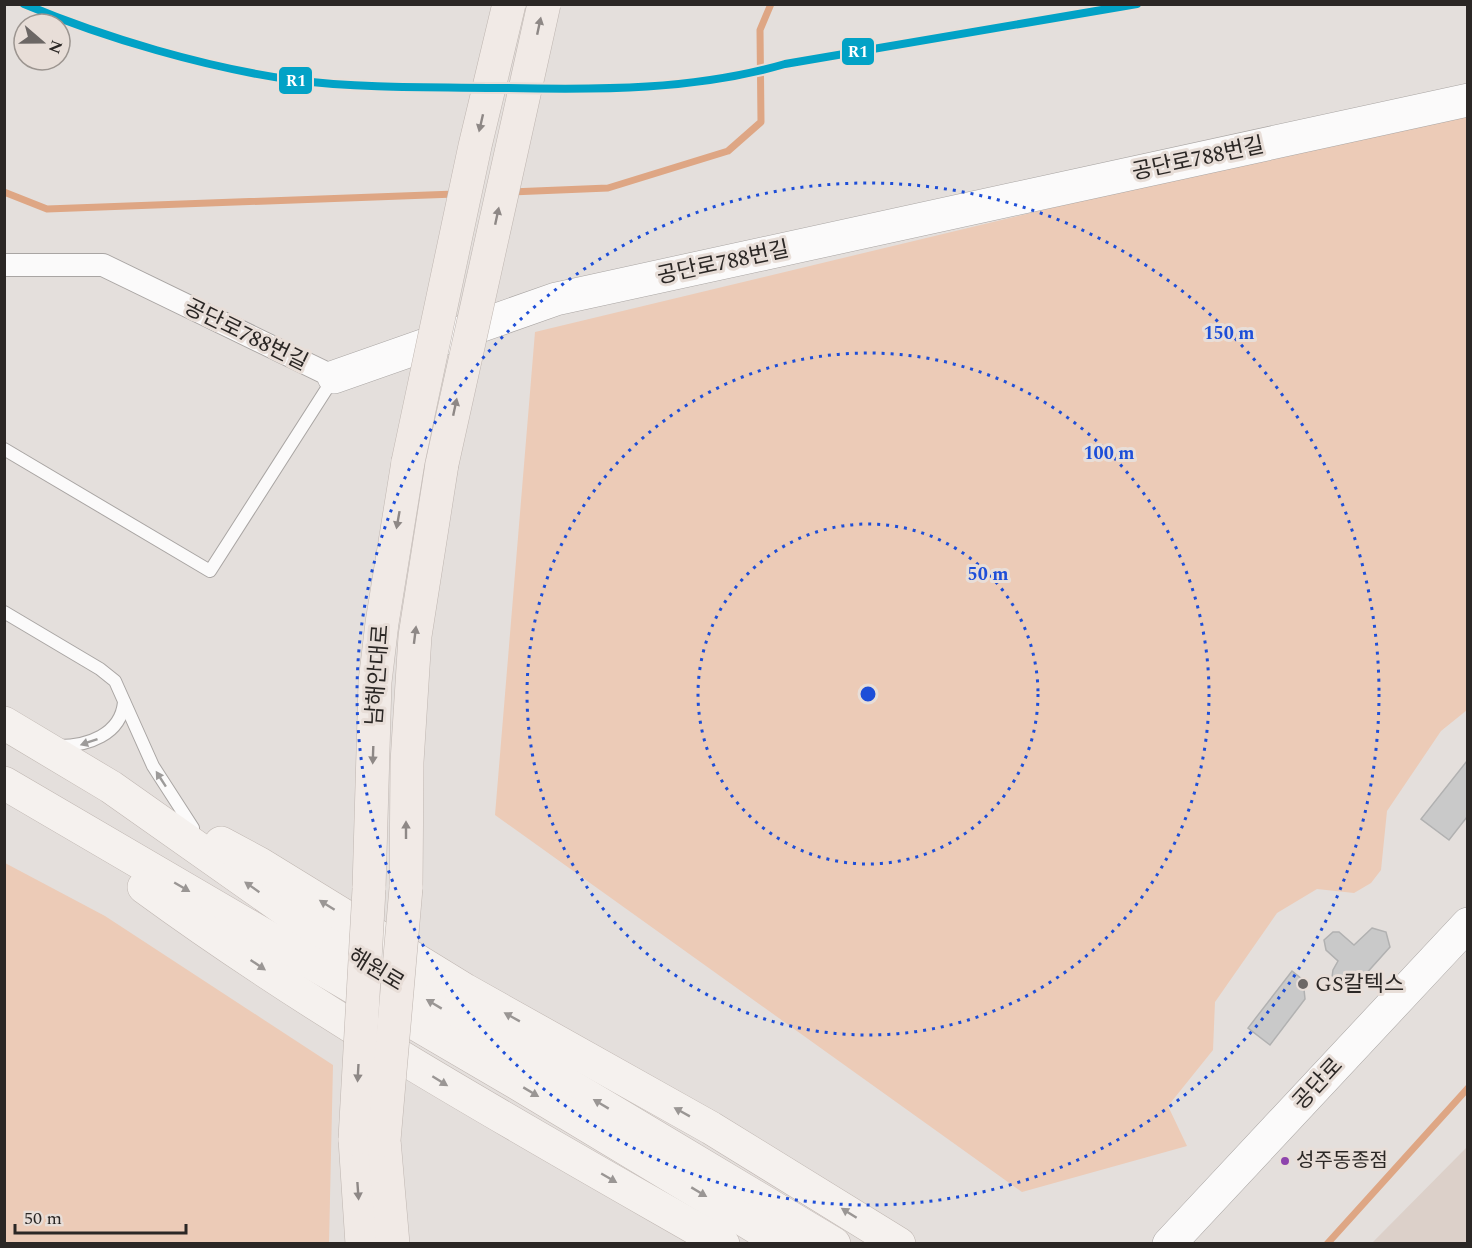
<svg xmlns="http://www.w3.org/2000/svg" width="1472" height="1248" font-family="Spectral,'Noto Sans KR',serif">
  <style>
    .built { fill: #dcd0c9 }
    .green { fill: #eccbb7 }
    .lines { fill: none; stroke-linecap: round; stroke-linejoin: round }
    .stream { stroke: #dea684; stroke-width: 7 }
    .building { fill: #c9c9c9; stroke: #b1b1b1; stroke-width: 1.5 }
    .lane-casing { stroke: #a9a5a3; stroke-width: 14 }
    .street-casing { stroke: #a9a5a3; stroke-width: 24 }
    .secondary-casing { stroke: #a9a5a3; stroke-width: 34 }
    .primary-casing { stroke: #bfb6b1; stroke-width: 34 }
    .highway-casing { stroke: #bfb6b1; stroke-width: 34 }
    .lane { stroke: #fbfafa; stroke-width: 12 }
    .street { stroke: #fbfafa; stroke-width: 22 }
    .secondary { stroke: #fbfafa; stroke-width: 33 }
    .primary { stroke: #f5f1ee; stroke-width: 33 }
    .highway { stroke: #f1eae6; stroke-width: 33 }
    .highway-bridge-casing { stroke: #bfb6b1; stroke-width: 34; stroke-linecap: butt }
    .highway-bridge { stroke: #f1eae6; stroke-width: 33 }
    .rail-1-casing { stroke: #e8ded8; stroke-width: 12 }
    .rail-1 { stroke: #02a2c6; stroke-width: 8 }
    .oneway { fill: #8e8886 }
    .oneway2 { fill: #9d9b9a }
    .oneway3 { fill: #9a9694 }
    .ring { fill: none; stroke: #1d4ed8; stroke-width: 3; stroke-dasharray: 3 6 }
    .poi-dot { fill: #6c6765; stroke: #e8ded8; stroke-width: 2 }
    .bus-dot { fill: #8e44ad; stroke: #e8ded8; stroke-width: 2 }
    .labels { text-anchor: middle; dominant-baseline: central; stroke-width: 6; stroke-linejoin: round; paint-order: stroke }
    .bus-label { font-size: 20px; fill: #2b2725; stroke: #e8ded8; text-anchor: start }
    .street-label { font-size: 22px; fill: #2b2725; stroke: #e8ded8 }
    .poi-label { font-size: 22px; fill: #2b2725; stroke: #e8ded8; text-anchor: start }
    .centre { fill: #1d4ed8; stroke: #e8ded8; stroke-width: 3 }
    .ring-label { font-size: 18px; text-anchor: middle; font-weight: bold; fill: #1d4ed8; stroke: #e8ded8; stroke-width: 6; stroke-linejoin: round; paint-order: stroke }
    .line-badge { stroke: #e8ded8; stroke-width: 2 }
    .badge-label { font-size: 16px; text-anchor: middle; font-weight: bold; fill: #fff }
  </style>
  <rect width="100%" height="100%" fill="#e4dfdc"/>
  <path class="built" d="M1467 1147V1243H1372Z"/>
  <g class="green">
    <path d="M1467 108V710L1441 731 1387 811 1381 870 1371 883 1354 893 1317 889 1277 913 1215 1002 1213 1050 1168 1106 1187 1146 1022 1192 495 815 535 332Z"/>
    <path d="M5 863 105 916 333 1065 329 1243H5Z"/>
  </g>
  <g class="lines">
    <g class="stream">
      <path d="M4 192 47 209 455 194"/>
      <path d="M511 192 608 188 728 151 761 122 760 30 771 4"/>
      <path d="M1327 1244 1468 1088"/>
    </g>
  </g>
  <g class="building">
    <path d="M1467 761V817L1449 840 1421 819Z"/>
    <path d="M1372 928 1386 932 1390 947 1355 986 1343 988 1336 984 1332 977 1333 970 1338 961 1326 950 1324 940 1333 932H1339L1354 945Z"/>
    <path d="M1292 971 1303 980 1305 999 1270 1045 1248 1028Z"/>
  </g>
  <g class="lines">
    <defs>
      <g id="lane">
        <path d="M4 449 210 571 333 379"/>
        <path d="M4 612 100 669 115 681 153 766 193 828"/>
        <path d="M59 746C87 746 121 735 124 702"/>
      </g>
      <path id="street" d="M4 265H103L334 377"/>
      <g id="secondary">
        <path d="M334 377 556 299 1468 100"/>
        <path d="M1169 1244 1468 924"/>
      </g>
      <g id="primary">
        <path d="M4 723 111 787 335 945 834 1244"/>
        <path d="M4 783 517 1083 784 1244"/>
        <path d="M221 843 260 864 465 990 711 1128 899 1244"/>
        <path d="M144 887C327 1021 526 1131 723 1244"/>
      </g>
      <g id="highway">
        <path d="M406 888 407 762 415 636 442 464"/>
        <path d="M369 889 375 682 382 623 408 462"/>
        <path d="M355 1139 362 1244"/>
        <path d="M384 1140 393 1244"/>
      </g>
    </defs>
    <use href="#lane" class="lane-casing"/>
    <use href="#street" class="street-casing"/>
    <use href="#secondary" class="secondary-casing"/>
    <use href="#primary" class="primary-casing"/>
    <use href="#highway" class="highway-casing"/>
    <use href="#lane" class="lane"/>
    <use href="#street" class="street"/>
    <use href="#secondary" class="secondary"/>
    <use href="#primary" class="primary"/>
    <use href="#highway" class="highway"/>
    <defs>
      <g id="highway-bridge">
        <path d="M408 462 475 146 509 4"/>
        <path d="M442 464 544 4"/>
        <path d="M355 1139 369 889"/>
        <path d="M384 1140 406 888"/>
      </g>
    </defs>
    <use href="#highway-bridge" class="highway-bridge-casing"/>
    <use href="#highway-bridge" class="highway-bridge"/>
    <defs>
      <path id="rail-1" d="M24 4C105 38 207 68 294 80 364 89 437 87 507 88 600 90 695 90 785 64L1137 4"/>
    </defs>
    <use href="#rail-1" class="rail-1-casing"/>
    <use href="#rail-1" class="rail-1"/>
  </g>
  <defs><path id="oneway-solid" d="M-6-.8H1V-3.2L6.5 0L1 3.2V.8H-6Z" transform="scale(1.5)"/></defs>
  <g class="oneway">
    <use href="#oneway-solid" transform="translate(539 26) rotate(-78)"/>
    <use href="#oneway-solid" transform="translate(481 123) rotate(103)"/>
    <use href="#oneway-solid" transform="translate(497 216) rotate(-78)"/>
    <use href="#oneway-solid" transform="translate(455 407) rotate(-78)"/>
    <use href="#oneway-solid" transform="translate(398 520) rotate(100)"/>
    <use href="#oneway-solid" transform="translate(415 635) rotate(-83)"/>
    <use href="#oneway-solid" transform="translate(373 755) rotate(92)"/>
    <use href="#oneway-solid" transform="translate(406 830) rotate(-90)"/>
    <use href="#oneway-solid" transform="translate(358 1073) rotate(93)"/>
    <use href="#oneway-solid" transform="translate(358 1191) rotate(86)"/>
  </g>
  <g class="oneway2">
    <use href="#oneway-solid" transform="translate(89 742) rotate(161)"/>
    <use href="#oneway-solid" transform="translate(161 779) rotate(-123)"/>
  </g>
  <g class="oneway3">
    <use href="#oneway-solid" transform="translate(182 887) rotate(30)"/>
    <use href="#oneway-solid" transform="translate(252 887) rotate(-145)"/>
    <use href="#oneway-solid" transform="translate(327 905) rotate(-148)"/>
    <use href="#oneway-solid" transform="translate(258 965) rotate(34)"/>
    <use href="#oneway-solid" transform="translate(434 1004) rotate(-149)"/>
    <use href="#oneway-solid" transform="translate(512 1017) rotate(-151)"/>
    <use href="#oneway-solid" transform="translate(440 1081) rotate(32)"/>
    <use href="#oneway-solid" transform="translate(531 1092) rotate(31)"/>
    <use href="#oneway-solid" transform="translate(601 1104) rotate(-149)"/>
    <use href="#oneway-solid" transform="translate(682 1112) rotate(-151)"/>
    <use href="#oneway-solid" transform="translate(609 1178) rotate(30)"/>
    <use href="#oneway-solid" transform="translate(699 1192) rotate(31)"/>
    <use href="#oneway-solid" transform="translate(849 1213) rotate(-148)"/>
  </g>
  <g class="ring">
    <circle cx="868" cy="694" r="170"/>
    <circle cx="868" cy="694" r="341"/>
    <circle cx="868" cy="694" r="511"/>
  </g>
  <circle class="poi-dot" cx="1303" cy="984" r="6"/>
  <circle class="bus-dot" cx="1285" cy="1161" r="5"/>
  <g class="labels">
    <g class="bus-label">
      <text x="1296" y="1161">성주동종점</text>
    </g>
    <g class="street-label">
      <text transform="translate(1198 159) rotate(-12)">공단로788번길</text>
      <text transform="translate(723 263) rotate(-12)">공단로788번길</text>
      <text transform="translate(246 335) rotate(26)">공단로788번길</text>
      <text transform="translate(378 675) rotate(-86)">남해안대로</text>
      <text transform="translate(376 970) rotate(31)">해원로</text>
      <text transform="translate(1318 1084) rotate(-47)">공단로</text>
    </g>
    <g class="poi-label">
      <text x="1315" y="984">GS칼텍스</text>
    </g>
  </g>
  <circle cx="868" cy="694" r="9" class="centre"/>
  <g class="ring-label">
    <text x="1229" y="339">150 m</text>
    <text x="1109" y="459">100 m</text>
    <text x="988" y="580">50 m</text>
  </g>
  <g class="line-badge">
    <rect x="841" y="37" width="34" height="29" rx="6" fill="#02a2c6"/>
    <rect x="278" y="66" width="35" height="29" rx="6" fill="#02a2c6"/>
  </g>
  <g class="badge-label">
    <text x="858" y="57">R1</text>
    <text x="296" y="86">R1</text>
  </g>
  <rect width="1472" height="1248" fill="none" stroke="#2b2725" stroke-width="12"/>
  <g transform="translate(42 42) rotate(110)"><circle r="28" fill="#e8ded8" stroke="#9c9590" stroke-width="1.5"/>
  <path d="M0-4.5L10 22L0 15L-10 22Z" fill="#6c6765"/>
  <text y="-9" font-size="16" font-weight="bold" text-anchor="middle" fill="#2b2725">N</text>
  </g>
  <path d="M15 1224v9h171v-9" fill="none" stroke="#2b2725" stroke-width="3"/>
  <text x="24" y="1224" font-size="18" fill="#2b2725" stroke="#e8ded8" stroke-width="4.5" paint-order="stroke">50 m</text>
</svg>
